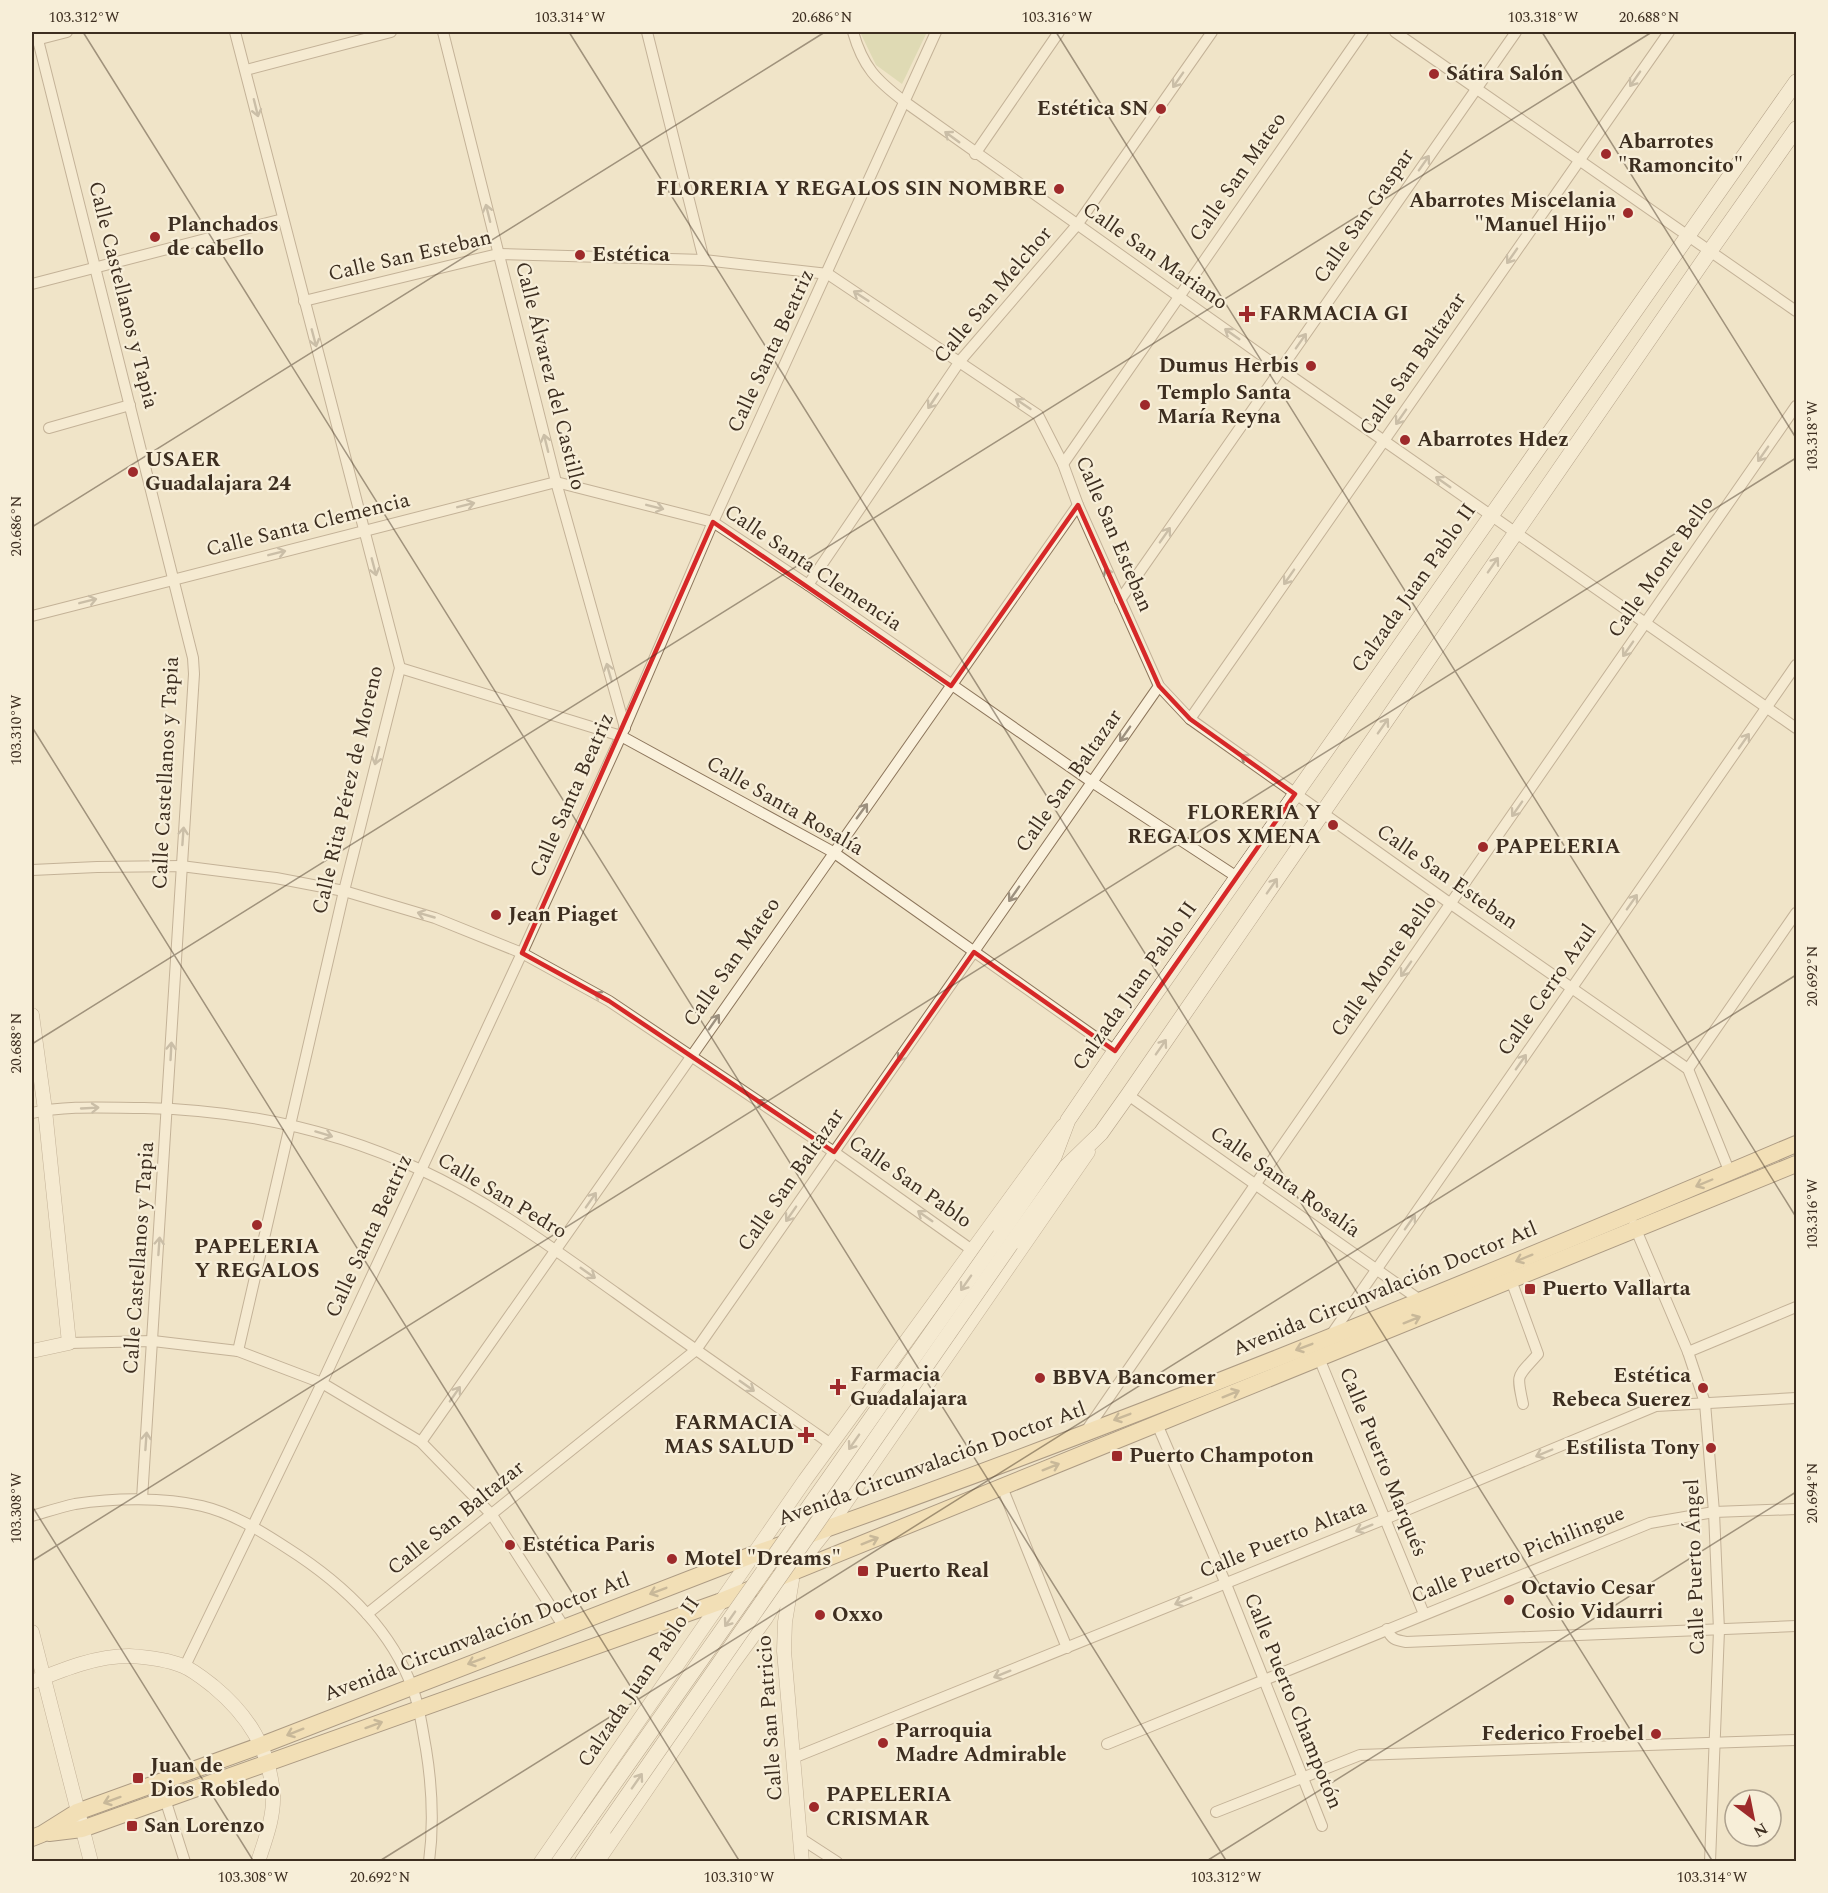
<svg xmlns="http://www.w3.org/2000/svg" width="1828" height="1893" font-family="Spectral,serif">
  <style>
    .green { fill: #c9cf9b }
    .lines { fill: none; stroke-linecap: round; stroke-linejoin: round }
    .minor-casing { stroke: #8d765c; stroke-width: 12 }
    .tertiary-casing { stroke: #8d765c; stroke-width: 15 }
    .secondary-casing { stroke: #6f573f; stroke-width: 16 }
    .primary-casing { stroke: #5b4430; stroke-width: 18 }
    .minor { stroke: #faf1dc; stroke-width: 10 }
    .tertiary { stroke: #faf1dc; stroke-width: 14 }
    .secondary { stroke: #faf1dc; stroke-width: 15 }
    .primary { stroke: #f3d9a0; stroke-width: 16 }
    .secondary-bridge-casing { stroke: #6f573f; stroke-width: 16; stroke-linecap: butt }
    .secondary-bridge { stroke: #faf1dc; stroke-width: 15 }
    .oneway { stroke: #9c907e }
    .oneway2 { stroke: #988460 }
    .marked { fill: none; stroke: #d62828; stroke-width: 4.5; stroke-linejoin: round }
    .ticks { fill: none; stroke: #3d2e20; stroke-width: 1.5; stroke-opacity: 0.45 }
    .poi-dot { fill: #9e2a2b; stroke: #f7eed8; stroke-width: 2 }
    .labels { text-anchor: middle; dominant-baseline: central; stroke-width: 4.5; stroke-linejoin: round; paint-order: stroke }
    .poi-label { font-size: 21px; font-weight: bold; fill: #3d2e20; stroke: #f7eed8; text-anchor: start }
    .street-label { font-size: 21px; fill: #3d2e20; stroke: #f7eed8 }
    .neatline { fill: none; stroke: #3d2e20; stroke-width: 2 }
    .ticks-label { font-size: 15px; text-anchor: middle; fill: #3d2e20 }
  </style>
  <rect width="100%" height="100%" fill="#f0e4c8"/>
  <path class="green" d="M860 32H927L902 84 876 65Z"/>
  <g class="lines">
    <defs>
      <g id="minor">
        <path d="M36 32 193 658 194 674 142 1499"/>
        <path d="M235 32 400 668 344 891 238 1351"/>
        <path d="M443 32 556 482 625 728"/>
        <path d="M647 32 704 260"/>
        <path d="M853 32C863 67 876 80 905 102L1281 369 1796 728"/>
        <path d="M1395 32 1796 311"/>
        <path d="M32 41 67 32"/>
        <path d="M246 70 391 32"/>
        <path d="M975 154 1059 32"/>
        <path d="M32 284 283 219"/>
        <path d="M304 301 498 254 704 260 828 274 1038 415 1063 464 1078 505 1159 686 1190 719 1451 904 1688 1069 1730 1173"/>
        <path d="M49 428 130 405"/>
        <path d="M1063 464 1363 32"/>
        <path d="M808 585 960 361 1077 225 1212 32"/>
        <path d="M1120 600 1516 32"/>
        <path d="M32 616 556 482 713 522 808 585 1092 782 1237 877"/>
        <path d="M400 668 621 736 833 852 1115 1051"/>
        <path d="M1190 719 1669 32"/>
        <path d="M32 870 97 867 181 866 276 878 344 891 435 918 522 953 609 1001 834 1152 972 1250"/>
        <path d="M1688 1069 1796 913"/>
        <path d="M1128 1095 1420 1300"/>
        <path d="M32 1113C68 1105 107 1108 144 1108 240 1110 334 1129 421 1170 490 1202 554 1249 616 1293 687 1344 759 1394 831 1444"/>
        <path d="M1634 1225 1688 1352 1705 1403 1714 1512 1719 1630 1710 1862"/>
        <path d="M1511 1280 1538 1354C1517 1378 1516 1372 1523 1404"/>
        <path d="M1331 1335 1796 665"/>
        <path d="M69 1343 153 1341 238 1351 322 1383 421 1442 492 1515 564 1627"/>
        <path d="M1688 1352 1796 1307"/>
        <path d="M1319 1358 1424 1614"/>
        <path d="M1157 1424 1226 1584 1322 1826"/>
        <path d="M1086 1431 1255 1185 1796 406"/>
        <path d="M421 1442 1078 505"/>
        <path d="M1002 1487 1067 1648"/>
        <path d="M32 1516C46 1512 61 1507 75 1504 113 1498 164 1497 202 1506 232 1513 261 1531 287 1548 339 1581 390 1627 412 1687 420 1707 422 1728 426 1749 432 1786 434 1824 429 1862"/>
        <path d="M367 1614 696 1350 1159 686"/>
        <path d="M1387 1629C1391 1639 1395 1640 1406 1642L1796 1626"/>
        <path d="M185 1666 322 1383 522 953 621 736 713 522 936 32"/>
        <path d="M1107 1744 1650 1523 1714 1512 1796 1509"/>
        <path d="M793 1758 1385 1519 1656 1406 1796 1398"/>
        <path d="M165 1799 185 1862"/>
        <path d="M1216 1812 1360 1755 1796 1740"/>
        <path d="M800 1838 837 1862"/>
      </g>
      <g id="tertiary">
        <path d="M32 1015 45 1110 69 1343 32 1351"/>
        <path d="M792 1580 785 1622 784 1651 802 1862"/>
        <path d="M32 1632 91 1862"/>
        <path d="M32 1682C62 1670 95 1656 129 1656 146 1657 166 1659 183 1666 193 1670 204 1679 213 1686 248 1715 270 1749 273 1795 274 1818 265 1840 258 1862"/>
        <path d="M541 1862 805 1480 1063 1126"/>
        <path d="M597 1862 731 1666 766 1618 793 1572 828 1528 1088 1152"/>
      </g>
      <g id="secondary">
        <path d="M1000 1235 1054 1157 1068 1120 1115 1051 1796 82"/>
        <path d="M1011 1244 1066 1167 1101 1133 1128 1095 1710 251 1796 129"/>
        <path d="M559 1862 590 1818"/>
        <path d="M582 1862 604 1829"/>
      </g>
      <g id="primary">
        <path d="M49 1833 82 1829 719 1602 1796 1164"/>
        <path d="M32 1838 42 1834 77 1812 262 1745 752 1555C1105 1432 1452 1290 1796 1144"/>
      </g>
    </defs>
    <use href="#minor" class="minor-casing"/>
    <use href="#tertiary" class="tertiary-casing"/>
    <use href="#secondary" class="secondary-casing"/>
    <use href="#primary" class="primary-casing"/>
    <use href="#minor" class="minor"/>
    <use href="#tertiary" class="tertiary"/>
    <use href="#secondary" class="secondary"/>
    <use href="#primary" class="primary"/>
    <defs>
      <g id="secondary-bridge">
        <path d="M590 1818 1000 1235"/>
        <path d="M604 1829 1011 1244"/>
      </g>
    </defs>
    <use href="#secondary-bridge" class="secondary-bridge-casing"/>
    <use href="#secondary-bridge" class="secondary-bridge"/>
  </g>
  <defs><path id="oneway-shaft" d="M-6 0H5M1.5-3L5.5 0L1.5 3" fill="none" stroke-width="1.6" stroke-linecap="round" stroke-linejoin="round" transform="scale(1.5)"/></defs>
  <g class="oneway">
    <use href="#oneway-shaft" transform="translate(1635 79) rotate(125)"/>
    <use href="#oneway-shaft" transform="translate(1178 80) rotate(125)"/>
    <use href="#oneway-shaft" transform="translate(256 108) rotate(76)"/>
    <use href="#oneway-shaft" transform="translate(952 137) rotate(-144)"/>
    <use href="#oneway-shaft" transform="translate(1424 163) rotate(-55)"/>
    <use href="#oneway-shaft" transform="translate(488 213) rotate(-104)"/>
    <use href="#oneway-shaft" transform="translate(1512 256) rotate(125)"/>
    <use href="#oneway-shaft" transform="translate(861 296) rotate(-147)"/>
    <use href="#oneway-shaft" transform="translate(1232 334) rotate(-145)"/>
    <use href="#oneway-shaft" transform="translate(314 338) rotate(75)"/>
    <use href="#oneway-shaft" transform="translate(1301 341) rotate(-55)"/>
    <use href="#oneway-shaft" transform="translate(933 401) rotate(124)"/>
    <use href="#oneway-shaft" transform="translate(1023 404) rotate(-146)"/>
    <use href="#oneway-shaft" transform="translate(1401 417) rotate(125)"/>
    <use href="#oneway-shaft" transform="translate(546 443) rotate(-104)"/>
    <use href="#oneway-shaft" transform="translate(1763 454) rotate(125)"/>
    <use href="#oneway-shaft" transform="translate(1443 482) rotate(-145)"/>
    <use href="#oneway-shaft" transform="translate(466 505) rotate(-14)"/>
    <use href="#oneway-shaft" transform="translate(655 507) rotate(14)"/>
    <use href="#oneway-shaft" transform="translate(1165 535) rotate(-55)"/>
    <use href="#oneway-shaft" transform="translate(277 553) rotate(-14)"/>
    <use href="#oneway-shaft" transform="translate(1493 565) rotate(-55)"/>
    <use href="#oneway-shaft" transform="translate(374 567) rotate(75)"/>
    <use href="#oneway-shaft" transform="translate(1109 576) rotate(-114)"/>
    <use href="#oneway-shaft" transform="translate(1289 577) rotate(125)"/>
    <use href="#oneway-shaft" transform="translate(88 601) rotate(-14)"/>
    <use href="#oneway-shaft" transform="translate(1628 649) rotate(125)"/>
    <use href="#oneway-shaft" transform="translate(609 672) rotate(-106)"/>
    <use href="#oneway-shaft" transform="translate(1383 726) rotate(-55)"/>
    <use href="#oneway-shaft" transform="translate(1125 734) rotate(125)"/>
    <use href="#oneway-shaft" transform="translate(1744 741) rotate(-55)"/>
    <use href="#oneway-shaft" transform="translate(377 756) rotate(104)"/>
    <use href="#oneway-shaft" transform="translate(1248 760) rotate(-145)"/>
    <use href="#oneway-shaft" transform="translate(1517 809) rotate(125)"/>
    <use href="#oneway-shaft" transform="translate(862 811) rotate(-54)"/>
    <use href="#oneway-shaft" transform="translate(183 836) rotate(-86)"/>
    <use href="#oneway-shaft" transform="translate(1272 886) rotate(-55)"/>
    <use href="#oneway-shaft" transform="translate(1014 894) rotate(125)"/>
    <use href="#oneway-shaft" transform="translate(1632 902) rotate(-55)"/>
    <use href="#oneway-shaft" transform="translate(426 915) rotate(-164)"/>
    <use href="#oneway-shaft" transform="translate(1406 969) rotate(125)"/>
    <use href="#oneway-shaft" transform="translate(602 997) rotate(-151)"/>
    <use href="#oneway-shaft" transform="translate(714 1022) rotate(-55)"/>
    <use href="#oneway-shaft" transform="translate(1161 1047) rotate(-55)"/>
    <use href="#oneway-shaft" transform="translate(171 1051) rotate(-87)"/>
    <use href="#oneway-shaft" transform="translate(903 1054) rotate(125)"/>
    <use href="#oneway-shaft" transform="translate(1521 1062) rotate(-55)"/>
    <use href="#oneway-shaft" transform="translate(764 1105) rotate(-146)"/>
    <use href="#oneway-shaft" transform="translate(90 1108) rotate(-3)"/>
    <use href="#oneway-shaft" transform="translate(324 1134) rotate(17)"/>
    <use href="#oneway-shaft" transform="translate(591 1200) rotate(-55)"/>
    <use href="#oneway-shaft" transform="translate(791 1214) rotate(125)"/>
    <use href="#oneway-shaft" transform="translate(925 1216) rotate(-145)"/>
    <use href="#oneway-shaft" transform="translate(1410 1222) rotate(-55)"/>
    <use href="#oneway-shaft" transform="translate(159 1246) rotate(-86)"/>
    <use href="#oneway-shaft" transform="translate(588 1273) rotate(35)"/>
    <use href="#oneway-shaft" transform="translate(966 1283) rotate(125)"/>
    <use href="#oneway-shaft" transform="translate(747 1386) rotate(35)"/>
    <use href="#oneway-shaft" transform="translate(455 1394) rotate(-55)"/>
    <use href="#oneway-shaft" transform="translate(146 1441) rotate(-86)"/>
    <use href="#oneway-shaft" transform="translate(854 1442) rotate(125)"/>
    <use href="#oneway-shaft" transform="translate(1544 1453) rotate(157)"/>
    <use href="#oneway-shaft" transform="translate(1364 1528) rotate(158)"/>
    <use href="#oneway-shaft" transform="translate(1183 1601) rotate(158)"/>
    <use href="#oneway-shaft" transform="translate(730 1619) rotate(125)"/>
    <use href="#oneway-shaft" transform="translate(1002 1674) rotate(158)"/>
    <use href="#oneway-shaft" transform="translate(637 1781) rotate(-55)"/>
  </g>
  <g class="oneway2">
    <use href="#oneway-shaft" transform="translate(1704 1183) rotate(157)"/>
    <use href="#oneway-shaft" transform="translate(1524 1258) rotate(158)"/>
    <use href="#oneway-shaft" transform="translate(1412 1320) rotate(-22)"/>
    <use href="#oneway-shaft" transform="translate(1304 1347) rotate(159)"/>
    <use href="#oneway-shaft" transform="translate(1231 1394) rotate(-22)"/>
    <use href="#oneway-shaft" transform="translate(1122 1417) rotate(159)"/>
    <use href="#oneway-shaft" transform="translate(1051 1467) rotate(-22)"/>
    <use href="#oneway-shaft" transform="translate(870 1541) rotate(-22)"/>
    <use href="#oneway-shaft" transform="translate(658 1591) rotate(159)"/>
    <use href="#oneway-shaft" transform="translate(476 1661) rotate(159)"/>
    <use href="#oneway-shaft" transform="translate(374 1725) rotate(-20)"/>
    <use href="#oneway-shaft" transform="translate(295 1732) rotate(158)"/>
    <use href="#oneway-shaft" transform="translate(112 1800) rotate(160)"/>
  </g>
  <path d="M0 0H1828V1893H0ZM1078 505 1159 686 1190 719 1295 794 1115 1051 974 952 834 1152 609 1001 522 953 713 522 951 686Z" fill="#f0e4c8" fill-opacity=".55" fill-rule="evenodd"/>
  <path class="marked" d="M1078 505 1159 686 1190 719 1295 794 1115 1051 974 952 834 1152 609 1001 522 953 713 522 951 686Z"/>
  <path class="ticks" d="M83 32 1227 1862M569 32 1713 1862M1056 32 1796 1217M1542 32 1796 438M32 527 825 32M32 727 740 1862M32 1044 1652 32M32 1506 254 1862M32 1561 1796 458M378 1862 1796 975M1205 1862 1796 1492"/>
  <g class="poi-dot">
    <circle cx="1434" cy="74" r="6"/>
    <circle cx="1161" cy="109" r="6"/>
    <circle cx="1606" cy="154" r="6"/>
    <circle cx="1059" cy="189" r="6"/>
    <circle cx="1628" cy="213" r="6"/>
    <circle cx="155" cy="237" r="6"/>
    <circle cx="580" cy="255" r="6"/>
    <path d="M1244 305h6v6h6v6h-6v6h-6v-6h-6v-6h6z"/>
    <circle cx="1311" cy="366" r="6"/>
    <circle cx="1145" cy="405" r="6"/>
    <circle cx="1405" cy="440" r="6"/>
    <circle cx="133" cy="472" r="6"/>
    <circle cx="1333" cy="825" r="6"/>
    <circle cx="1483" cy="847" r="6"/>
    <circle cx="496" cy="915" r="6"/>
    <circle cx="257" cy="1225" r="6"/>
    <rect x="1524" y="1283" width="12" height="12" rx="3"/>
    <circle cx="1040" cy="1378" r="6"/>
    <path d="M835 1378h6v6h6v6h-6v6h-6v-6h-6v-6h6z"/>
    <circle cx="1703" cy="1388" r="6"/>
    <path d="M803 1426h6v6h6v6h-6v6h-6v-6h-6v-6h6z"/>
    <circle cx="1711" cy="1448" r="6"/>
    <rect x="1111" y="1450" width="12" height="12" rx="3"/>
    <circle cx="510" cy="1545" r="6"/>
    <circle cx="672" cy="1559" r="6"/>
    <rect x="857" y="1565" width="12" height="12" rx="3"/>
    <circle cx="1509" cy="1600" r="6"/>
    <circle cx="820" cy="1615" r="6"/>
    <circle cx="1656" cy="1734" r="6"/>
    <circle cx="883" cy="1743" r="6"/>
    <rect x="132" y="1772" width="12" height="12" rx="3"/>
    <circle cx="814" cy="1807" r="6"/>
    <rect x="126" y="1820" width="12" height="12" rx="3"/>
  </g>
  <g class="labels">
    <g class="poi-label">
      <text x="1446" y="74">Sátira Salón</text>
      <text x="1149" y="109" text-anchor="end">Estética SN</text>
      <text x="1618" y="142">Abarrotes<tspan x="1618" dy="24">"Ramoncito"</tspan></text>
      <text x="1047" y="189" text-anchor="end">FLORERIA Y REGALOS SIN NOMBRE</text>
      <text x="1616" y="201" text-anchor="end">Abarrotes Miscelania<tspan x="1616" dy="24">"Manuel Hijo"</tspan></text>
      <text x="167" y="225">Planchados<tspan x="167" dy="24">de cabello</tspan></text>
      <text x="592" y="255">Estética</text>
      <text x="1259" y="314">FARMACIA GI</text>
      <text x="1299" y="366" text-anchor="end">Dumus Herbis</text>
      <text x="1157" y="393">Templo Santa<tspan x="1157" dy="24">María Reyna</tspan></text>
      <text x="1417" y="440">Abarrotes Hdez</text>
      <text x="145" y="460">USAER<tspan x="145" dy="24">Guadalajara 24</tspan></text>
      <text x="1321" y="813" text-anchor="end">FLORERIA Y<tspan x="1321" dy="24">REGALOS XMENA</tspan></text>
      <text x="1495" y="847">PAPELERIA</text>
      <text x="508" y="915">Jean Piaget</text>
      <text x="257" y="1247" text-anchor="middle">PAPELERIA<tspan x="257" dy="24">Y REGALOS</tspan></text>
      <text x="1542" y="1289">Puerto Vallarta</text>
      <text x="850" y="1375">Farmacia<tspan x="850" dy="24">Guadalajara</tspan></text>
      <text x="1691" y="1376" text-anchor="end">Estética<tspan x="1691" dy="24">Rebeca Suerez</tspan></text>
      <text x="1052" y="1378">BBVA Bancomer</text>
      <text x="794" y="1423" text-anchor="end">FARMACIA<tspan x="794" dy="24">MAS SALUD</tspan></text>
      <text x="1699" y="1448" text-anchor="end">Estilista Tony</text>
      <text x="1129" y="1456">Puerto Champoton</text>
      <text x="522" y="1545">Estética Paris</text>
      <text x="684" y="1559">Motel "Dreams"</text>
      <text x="875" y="1571">Puerto Real</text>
      <text x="1521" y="1588">Octavio Cesar<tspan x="1521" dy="24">Cosio Vidaurri</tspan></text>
      <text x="832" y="1615">Oxxo</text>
      <text x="895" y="1731">Parroquia<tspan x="895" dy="24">Madre Admirable</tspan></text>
      <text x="1644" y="1734" text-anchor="end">Federico Froebel</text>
      <text x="150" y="1766">Juan de<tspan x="150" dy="24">Dios Robledo</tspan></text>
      <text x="826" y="1795">PAPELERIA<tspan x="826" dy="24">CRISMAR</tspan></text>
      <text x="144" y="1826">San Lorenzo</text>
    </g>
    <g class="street-label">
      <text transform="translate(1238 177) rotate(-55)">Calle San Mateo</text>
      <text transform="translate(1364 216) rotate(-55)">Calle San Gaspar</text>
      <text transform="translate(410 256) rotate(-13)">Calle San Esteban</text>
      <text transform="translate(1155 256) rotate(35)">Calle San Mariano</text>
      <text transform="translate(123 295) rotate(76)">Calle Castellanos y Tapia</text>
      <text transform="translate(993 295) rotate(-50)">Calle San Melchor</text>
      <text transform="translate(771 351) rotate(-65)">Calle Santa Beatriz</text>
      <text transform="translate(1413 364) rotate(-55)">Calle San Baltazar</text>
      <text transform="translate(550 376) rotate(76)">Calle Álvarez del Castillo</text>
      <text transform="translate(308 525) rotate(-14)">Calle Santa Clemencia</text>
      <text transform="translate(1114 534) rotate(67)">Calle San Esteban</text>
      <text transform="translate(1661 567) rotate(-55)">Calle Monte Bello</text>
      <text transform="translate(813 568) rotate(34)">Calle Santa Clemencia</text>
      <text transform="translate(1414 588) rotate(-55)">Calzada Juan Pablo II</text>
      <text transform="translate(166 773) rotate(-87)">Calle Castellanos y Tapia</text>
      <text transform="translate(1069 781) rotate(-55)">Calle San Baltazar</text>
      <text transform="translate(348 790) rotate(-77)">Calle Rita Pérez de Moreno</text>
      <text transform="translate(572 795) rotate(-66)">Calle Santa Beatriz</text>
      <text transform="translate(785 806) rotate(30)">Calle Santa Rosalía</text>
      <text transform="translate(1447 877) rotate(35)">Calle San Esteban</text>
      <text transform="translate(732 962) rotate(-55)">Calle San Mateo</text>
      <text transform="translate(1384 966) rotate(-55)">Calle Monte Bello</text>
      <text transform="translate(1135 986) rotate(-55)">Calzada Juan Pablo II</text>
      <text transform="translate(1547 990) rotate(-55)">Calle Cerro Azul</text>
      <text transform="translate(791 1180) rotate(-55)">Calle San Baltazar</text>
      <text transform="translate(910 1182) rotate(35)">Calle San Pablo</text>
      <text transform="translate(1285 1182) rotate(35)">Calle Santa Rosalía</text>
      <text transform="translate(502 1196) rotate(31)">Calle San Pedro</text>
      <text transform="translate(369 1236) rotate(-65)">Calle Santa Beatriz</text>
      <text transform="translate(139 1258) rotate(-86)">Calle Castellanos y Tapia</text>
      <text transform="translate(1385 1289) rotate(-22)">Avenida Circunvalación Doctor Atl</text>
      <text transform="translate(1383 1462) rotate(68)">Calle Puerto Marqués</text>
      <text transform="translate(932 1464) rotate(-20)">Avenida Circunvalación Doctor Atl</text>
      <text transform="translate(456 1518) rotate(-39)">Calle San Baltazar</text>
      <text transform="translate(1283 1539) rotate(-22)">Calle Puerto Altata</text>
      <text transform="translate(1518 1555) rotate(-22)">Calle Puerto Pichilingue</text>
      <text transform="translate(1695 1567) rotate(-92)">Calle Puerto Ángel</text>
      <text transform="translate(477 1637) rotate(-21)">Avenida Circunvalación Doctor Atl</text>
      <text transform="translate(639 1682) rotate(-56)">Calzada Juan Pablo II</text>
      <text transform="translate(1293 1701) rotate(68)">Calle Puerto Champotón</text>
      <text transform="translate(770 1718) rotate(-94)">Calle San Patricio</text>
    </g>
  </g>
  <rect width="1828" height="1893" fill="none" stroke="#f7eed8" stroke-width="66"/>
  <g transform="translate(1753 1818) rotate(148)"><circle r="28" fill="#f7eed8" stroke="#ada18e" stroke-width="1.5"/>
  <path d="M0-4.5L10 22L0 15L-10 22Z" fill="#9e2a2b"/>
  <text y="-9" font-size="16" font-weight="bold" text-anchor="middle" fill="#3d2e20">N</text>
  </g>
  <rect x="33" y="33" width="1762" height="1827" class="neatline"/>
  <g class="ticks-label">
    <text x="84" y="22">103.312°W</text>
    <text x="570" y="22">103.314°W</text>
    <text x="822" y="22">20.686°N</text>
    <text x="1057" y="22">103.316°W</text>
    <text x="1543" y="22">103.318°W</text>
    <text x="1649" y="22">20.688°N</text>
    <text transform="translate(1812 436) rotate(-90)" y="5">103.318°W</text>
    <text transform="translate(16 526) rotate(-90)" y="5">20.686°N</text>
    <text transform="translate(16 730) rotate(-90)" y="5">103.310°W</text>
    <text transform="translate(1812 976) rotate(-90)" y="5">20.692°N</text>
    <text transform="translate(16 1043) rotate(-90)" y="5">20.688°N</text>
    <text transform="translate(1812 1214) rotate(-90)" y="5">103.316°W</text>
    <text transform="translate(1812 1493) rotate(-90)" y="5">20.694°N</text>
    <text transform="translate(16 1508) rotate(-90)" y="5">103.308°W</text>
    <text x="253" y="1882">103.308°W</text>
    <text x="380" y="1882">20.692°N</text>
    <text x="739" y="1882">103.310°W</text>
    <text x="1226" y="1882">103.312°W</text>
    <text x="1712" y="1882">103.314°W</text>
  </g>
</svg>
